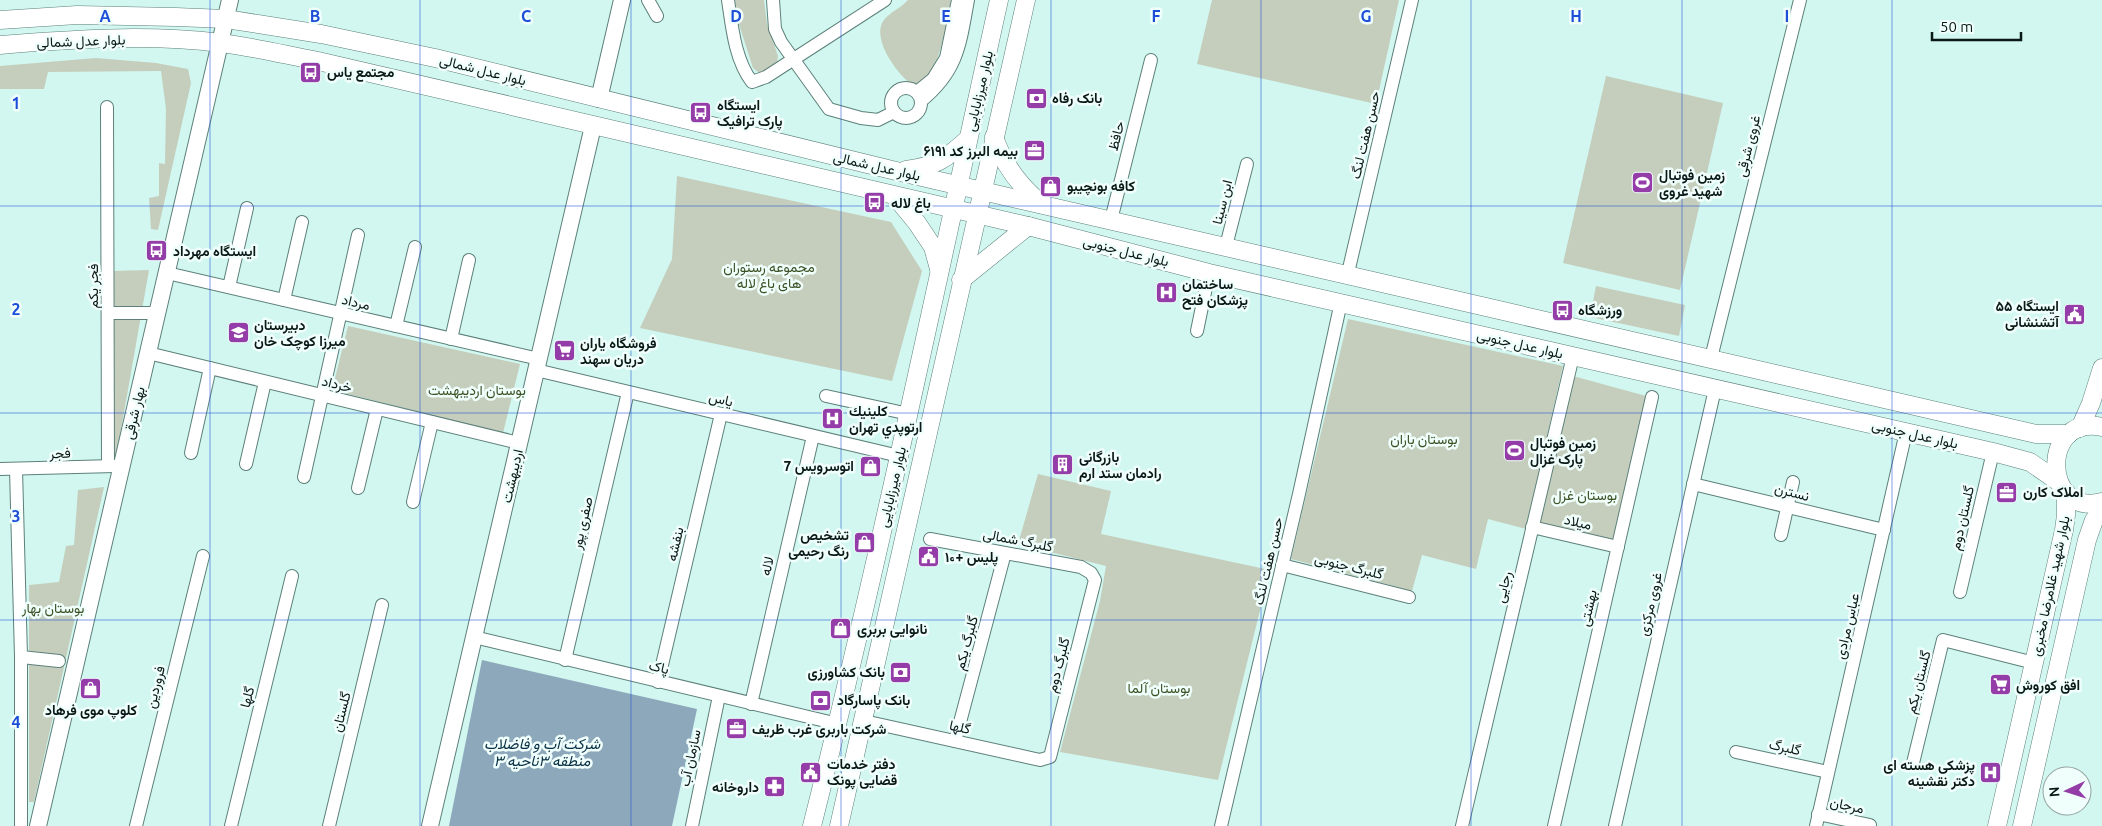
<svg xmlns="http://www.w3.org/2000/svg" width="2102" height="826" font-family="Ubuntu,Vazirmatn,sans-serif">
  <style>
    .green { fill: #c5cebc }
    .water { fill: #8da8bb }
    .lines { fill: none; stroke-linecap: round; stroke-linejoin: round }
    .minor-casing { stroke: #5d807a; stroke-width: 14 }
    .tertiary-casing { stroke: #5d807a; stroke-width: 18 }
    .secondary-casing { stroke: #5d807a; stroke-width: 19 }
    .minor { stroke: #fff; stroke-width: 12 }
    .tertiary { stroke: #fff; stroke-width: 16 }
    .secondary { stroke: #fff; stroke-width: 18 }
    .grid { fill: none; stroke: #1d4ed8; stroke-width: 1; stroke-opacity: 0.55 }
    .labels { text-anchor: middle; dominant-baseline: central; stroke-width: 5; stroke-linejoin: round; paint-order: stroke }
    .street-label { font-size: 14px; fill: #0a1816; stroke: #f0fffc }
    .poi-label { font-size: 14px; font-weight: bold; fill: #0a1816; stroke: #f0fffc; text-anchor: start }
    .park-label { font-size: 14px; fill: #3d5024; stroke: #f0fffc }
    .water-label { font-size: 15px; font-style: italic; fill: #082f44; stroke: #f0fffc }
    .grid-label { font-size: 16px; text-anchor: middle; font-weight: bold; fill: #1d4ed8; stroke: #f0fffc; stroke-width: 5; stroke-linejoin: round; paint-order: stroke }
  </style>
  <rect width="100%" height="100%" fill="#d1f7f0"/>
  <g class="green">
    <path d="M735 0H764L767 24 778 56 777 64 764 73 758 72 753 68 737 18Z"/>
    <path d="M908 0H951C948 18 938 76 922 84 919 86 917 85 914 86 899 77 870 38 884 20 890 12 901 8 908 0Z"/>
    <path d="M1212 0H1399L1376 104 1197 64Z"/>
    <path d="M96 58 156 63 188 69 191 83 158 230 151 229 149 198 159 196V163L165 164 166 109 161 71 48 72 44 89H0V66Z"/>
    <path d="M1606 76 1723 103 1680 290 1563 263Z"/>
    <path d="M677 176 891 222 922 271 892 381 640 328 672 259Z"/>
    <path d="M149 270 116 458 112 456 113 271Z"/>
    <path d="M1596 286 1685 305 1679 336 1590 317Z"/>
    <path d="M1348 319 1563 366 1526 529 1488 519 1476 569 1422 555 1412 591 1291 559Z"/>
    <path d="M348 326 520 364 503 433 332 390Z"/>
    <path d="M1573 376 1646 396 1615 542 1539 524Z"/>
    <path d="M1038 474 1111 491 1101 534 1270 570 1218 780 1060 752 1100 601 1106 566 1018 544Z"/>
    <path d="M104 487 34 802H29V585L59 582 66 546 74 545 78 490Z"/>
  </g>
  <path class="water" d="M482 660 697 709 672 826H449Z"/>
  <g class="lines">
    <defs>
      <g id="minor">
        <path d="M648 0 657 16"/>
        <path d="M728 0C732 27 735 60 752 82L766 77 885 0"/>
        <path d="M773 0 775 29 781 42 829 109 861 118 878 120 894 112"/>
        <circle cx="906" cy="103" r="15"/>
        <path d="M917 92 933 79 946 58 958 0"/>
        <path d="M921 101C958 71 960 44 968 0"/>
        <path d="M107 107 108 466"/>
        <path d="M1111 220 1151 60"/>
        <path d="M1226 246 1247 164"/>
        <path d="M167 273 539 359"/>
        <path d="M1347 277 1412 0"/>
        <path d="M229 287 247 208"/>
        <path d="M284 300 302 222"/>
        <path d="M108 313H157"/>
        <path d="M396 326 415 247"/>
        <path d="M1197 331 1209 273"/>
        <path d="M451 339 469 260"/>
        <path d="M148 353 519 443"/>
        <path d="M1711 358 1800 0"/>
        <path d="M536 370 899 456"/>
        <path d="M826 396 909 414"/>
        <path d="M191 453 210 368"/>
        <path d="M246 464 265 382"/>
        <path d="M0 469 115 466"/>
        <path d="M16 469 21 657V826"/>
        <path d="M304 477 358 235"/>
        <path d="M1693 484 1884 530"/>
        <path d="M358 488 377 409"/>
        <path d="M413 502 432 422"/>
        <path d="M1532 527 1618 547"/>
        <path d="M1781 535 1793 482"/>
        <path d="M1282 565 1409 597"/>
        <path d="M1960 592 1993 452"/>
        <path d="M474 637 838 724"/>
        <path d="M21 657 59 661"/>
        <path d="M565 660 628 392"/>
        <path d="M658 682 721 414"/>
        <path d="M751 704 813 436"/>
        <path d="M864 721 1040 760 1050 757 1095 580 1091 573 1081 567 930 539"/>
        <path d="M955 741 1005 553"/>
        <path d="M1736 752 1828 772"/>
        <path d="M1913 763 1943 640 2034 663"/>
        <path d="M1818 814 1870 825"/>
        <path d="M136 826 203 556"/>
        <path d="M231 826 292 576"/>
        <path d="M329 826 382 605"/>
        <path d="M692 826 719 696"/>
        <path d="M1221 826 1299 494 1341 302"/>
        <path d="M1462 826 1573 356"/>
        <path d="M1554 826 1652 397"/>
        <path d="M1615 826 1715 389"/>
        <path d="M1816 826 1906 432"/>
      </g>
      <g id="tertiary">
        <path d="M599 99 622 0"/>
        <path d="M38 826 230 0"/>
        <path d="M430 826 593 126"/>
      </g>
      <g id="secondary">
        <path d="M0 20 77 15 176 17 226 19 321 34 435 58 896 171 2036 434H2069"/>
        <path d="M0 45C73 39 148 34 221 43 253 47 286 55 318 61L1028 226 1209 273 1993 452 2030 462 2059 482"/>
        <path d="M994 137C1003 163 1017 183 1038 201"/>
        <path d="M906 170C936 166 946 159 968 139"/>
        <path d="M895 196 917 223 933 247 939 269"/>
        <path d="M961 280 1028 226"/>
        <path d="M2102 427C2040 413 2042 518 2102 502"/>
        <path d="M2080 428 2091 403 2102 368"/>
        <path d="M812 826C881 552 938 276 999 0"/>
        <path d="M839 826 1026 0"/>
        <path d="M1997 826 2064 530 2066 515V492"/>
        <path d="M2022 826 2087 540 2094 520 2102 509"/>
      </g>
    </defs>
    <use href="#minor" class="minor-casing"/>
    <use href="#tertiary" class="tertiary-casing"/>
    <use href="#secondary" class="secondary-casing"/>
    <use href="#minor" class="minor"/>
    <use href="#tertiary" class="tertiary"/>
    <use href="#secondary" class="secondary"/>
  </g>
  <path class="grid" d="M210 0V826M420 0V826M631 0V826M841 0V826M1051 0V826M1261 0V826M1471 0V826M1682 0V826M1892 0V826M0 206H2102M0 413H2102M0 620H2102"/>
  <defs>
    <symbol id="bus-square" viewBox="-11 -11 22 22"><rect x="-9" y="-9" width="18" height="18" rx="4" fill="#943ca8" stroke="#f0fffc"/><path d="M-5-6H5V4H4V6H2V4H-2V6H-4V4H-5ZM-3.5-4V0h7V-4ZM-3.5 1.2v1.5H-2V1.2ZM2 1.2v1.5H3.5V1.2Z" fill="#fff"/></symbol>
    <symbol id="bank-square" viewBox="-11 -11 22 22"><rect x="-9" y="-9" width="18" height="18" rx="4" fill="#943ca8" stroke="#f0fffc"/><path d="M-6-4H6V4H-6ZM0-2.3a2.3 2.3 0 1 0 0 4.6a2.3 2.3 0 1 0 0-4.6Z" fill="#fff"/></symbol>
    <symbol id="office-square" viewBox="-11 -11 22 22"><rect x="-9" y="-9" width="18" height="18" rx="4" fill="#943ca8" stroke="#f0fffc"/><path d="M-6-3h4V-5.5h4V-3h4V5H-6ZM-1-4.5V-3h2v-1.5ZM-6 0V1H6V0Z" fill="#fff"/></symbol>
    <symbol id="stadium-square" viewBox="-11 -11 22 22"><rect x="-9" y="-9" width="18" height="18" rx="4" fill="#943ca8" stroke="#f0fffc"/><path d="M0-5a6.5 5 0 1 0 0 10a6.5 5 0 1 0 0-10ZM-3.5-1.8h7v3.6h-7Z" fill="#fff"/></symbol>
    <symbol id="shop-square" viewBox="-11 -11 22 22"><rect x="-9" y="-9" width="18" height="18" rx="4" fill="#943ca8" stroke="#f0fffc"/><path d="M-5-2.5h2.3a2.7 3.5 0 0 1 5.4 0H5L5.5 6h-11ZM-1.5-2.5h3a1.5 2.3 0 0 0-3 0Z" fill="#fff"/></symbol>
    <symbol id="hospital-square" viewBox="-11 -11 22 22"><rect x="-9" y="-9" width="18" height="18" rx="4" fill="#943ca8" stroke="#f0fffc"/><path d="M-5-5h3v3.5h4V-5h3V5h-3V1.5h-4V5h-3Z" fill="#fff"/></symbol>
    <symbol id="civic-square" viewBox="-11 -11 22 22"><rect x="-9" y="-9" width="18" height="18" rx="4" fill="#943ca8" stroke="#f0fffc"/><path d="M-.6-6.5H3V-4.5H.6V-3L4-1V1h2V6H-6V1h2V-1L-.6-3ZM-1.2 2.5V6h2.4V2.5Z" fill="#fff"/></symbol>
    <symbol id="school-square" viewBox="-11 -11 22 22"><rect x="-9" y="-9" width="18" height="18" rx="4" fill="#943ca8" stroke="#f0fffc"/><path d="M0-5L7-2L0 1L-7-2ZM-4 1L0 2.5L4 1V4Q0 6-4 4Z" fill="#fff"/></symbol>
    <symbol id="supermarket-square" viewBox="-11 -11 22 22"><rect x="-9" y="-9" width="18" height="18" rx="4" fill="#943ca8" stroke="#f0fffc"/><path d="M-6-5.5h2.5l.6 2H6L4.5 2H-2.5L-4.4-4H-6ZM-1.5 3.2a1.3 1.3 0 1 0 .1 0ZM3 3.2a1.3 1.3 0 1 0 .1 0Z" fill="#fff"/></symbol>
    <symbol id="building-square" viewBox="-11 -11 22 22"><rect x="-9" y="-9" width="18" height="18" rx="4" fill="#943ca8" stroke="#f0fffc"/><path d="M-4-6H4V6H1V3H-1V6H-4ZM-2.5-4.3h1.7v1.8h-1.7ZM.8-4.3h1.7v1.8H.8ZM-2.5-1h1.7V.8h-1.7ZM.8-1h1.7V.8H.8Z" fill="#fff"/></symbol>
    <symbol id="pharmacy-square" viewBox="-11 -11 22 22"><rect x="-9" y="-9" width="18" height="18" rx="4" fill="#943ca8" stroke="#f0fffc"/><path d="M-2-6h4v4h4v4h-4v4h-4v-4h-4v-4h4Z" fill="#fff"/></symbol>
  </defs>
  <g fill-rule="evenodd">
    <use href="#bus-square" x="298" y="60" width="25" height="25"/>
    <use href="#bank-square" x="1024" y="86" width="25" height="25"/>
    <use href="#bus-square" x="688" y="100" width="25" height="25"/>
    <use href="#office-square" x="1022" y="138" width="25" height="25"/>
    <use href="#stadium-square" x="1630" y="170" width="25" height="25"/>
    <use href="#shop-square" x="1038" y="174" width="25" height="25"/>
    <use href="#bus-square" x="862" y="190" width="25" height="25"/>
    <use href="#bus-square" x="144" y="238" width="25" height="25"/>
    <use href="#hospital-square" x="1154" y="280" width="25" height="25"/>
    <use href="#bus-square" x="1550" y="298" width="25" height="25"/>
    <use href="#civic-square" x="2062" y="302" width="25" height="25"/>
    <use href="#school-square" x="226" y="320" width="25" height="25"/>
    <use href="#supermarket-square" x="552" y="338" width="25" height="25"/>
    <use href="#hospital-square" x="820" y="406" width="25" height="25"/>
    <use href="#stadium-square" x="1502" y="438" width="25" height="25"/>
    <use href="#building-square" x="1050" y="452" width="25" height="25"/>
    <use href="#shop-square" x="858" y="454" width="25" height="25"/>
    <use href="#office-square" x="1994" y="480" width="25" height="25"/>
    <use href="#shop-square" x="852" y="530" width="25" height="25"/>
    <use href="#civic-square" x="916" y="544" width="25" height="25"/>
    <use href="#shop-square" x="828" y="616" width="25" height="25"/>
    <use href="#bank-square" x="888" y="660" width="25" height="25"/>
    <use href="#supermarket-square" x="1988" y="672" width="25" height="25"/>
    <use href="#shop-square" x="78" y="676" width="25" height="25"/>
    <use href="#bank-square" x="808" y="688" width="25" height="25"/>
    <use href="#office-square" x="724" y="716" width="25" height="25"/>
    <use href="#civic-square" x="798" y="760" width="25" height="25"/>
    <use href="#hospital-square" x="1978" y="760" width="25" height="25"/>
    <use href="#pharmacy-square" x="762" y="774" width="25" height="25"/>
  </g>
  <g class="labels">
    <g class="street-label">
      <text transform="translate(81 41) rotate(-2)">بلوار عدل شمالی</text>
      <text transform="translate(483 70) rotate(14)">بلوار عدل شمالی</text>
      <text transform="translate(979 91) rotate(-77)">بلوار میرزابابایی</text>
      <text transform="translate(1365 135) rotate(-77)">حسن هفت لنگ</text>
      <text transform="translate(1116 136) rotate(-76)">حافظ</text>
      <text transform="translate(1748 146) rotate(-76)">غروی شرقی</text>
      <text transform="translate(877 166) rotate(13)">بلوار عدل شمالی</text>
      <text transform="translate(1222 202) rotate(-76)">ابن سینا</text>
      <text transform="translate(1126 251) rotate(14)">بلوار عدل جنوبی</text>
      <text transform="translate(93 286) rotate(-90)">فجر یکم</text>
      <text transform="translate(356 302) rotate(13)">مرداد</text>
      <text transform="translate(1520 344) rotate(13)">بلوار عدل جنوبی</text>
      <text transform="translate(337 384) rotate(14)">خرداد</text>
      <text transform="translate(721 399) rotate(13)">یاس</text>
      <text transform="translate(134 413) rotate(-77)">بهار شرقی</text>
      <text transform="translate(1915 434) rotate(13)">بلوار عدل جنوبی</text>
      <text transform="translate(60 453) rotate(-2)">فجر</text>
      <text transform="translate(512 476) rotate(-77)">اردیبهشت</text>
      <text transform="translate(892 487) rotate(-77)">بلوار میرزابابایی</text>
      <text transform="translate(1792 492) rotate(14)">نسترن</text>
      <text transform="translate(1962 518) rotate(-77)">گلستان دوم</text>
      <text transform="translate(1578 522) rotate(13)">میلاد</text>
      <text transform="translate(582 523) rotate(-77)">صفری پور</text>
      <text transform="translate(1018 540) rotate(11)">گلبرگ شمالی</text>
      <text transform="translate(675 544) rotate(-77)">بنفشه</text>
      <text transform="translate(1268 561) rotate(-77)">حسن هفت لنگ</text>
      <text transform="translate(767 566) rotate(-77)">لاله</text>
      <text transform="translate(1349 566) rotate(14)">گلبرگ جنوبی</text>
      <text transform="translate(2050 586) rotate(-78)">بلوار شهید غلامرضا مخبری</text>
      <text transform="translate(1503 587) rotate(-77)">رجایی</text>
      <text transform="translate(1650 604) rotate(-77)">غروی مرکزی</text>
      <text transform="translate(1588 608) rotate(-77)">بهشتی</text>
      <text transform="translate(1847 626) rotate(-77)">عباس مرادی</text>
      <text transform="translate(966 643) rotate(-75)">گلبرگ یکم</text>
      <text transform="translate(1058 665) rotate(-76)">گلبرگ دوم</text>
      <text transform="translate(659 667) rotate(13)">پاک</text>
      <text transform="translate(1918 682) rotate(-76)">گلستان یکم</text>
      <text transform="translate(155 687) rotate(-76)">فروردین</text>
      <text transform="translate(247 697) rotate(-76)">گلها</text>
      <text transform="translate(341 712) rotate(-76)">گلستان</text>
      <text transform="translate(960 727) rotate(13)">گلها</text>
      <text transform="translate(1785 747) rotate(12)">گلبرگ</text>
      <text transform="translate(690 758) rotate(-78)">سازمان آب</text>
      <text transform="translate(1847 805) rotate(12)">مرجان</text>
    </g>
    <g class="poi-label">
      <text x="327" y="72">مجتمع یاس</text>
      <text x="1052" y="98">بانک رفاه</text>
      <text x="717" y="105">ایستگاه<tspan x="717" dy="16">پارک ترافیک</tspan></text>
      <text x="1018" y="151" text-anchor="end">بیمه البرز کد ۶۱۹۱</text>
      <text x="1659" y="175">زمین فوتبال<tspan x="1659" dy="16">شهید غروی</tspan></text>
      <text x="1067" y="186">کافه بونچیبو</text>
      <text x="891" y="203">باغ لاله</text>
      <text x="173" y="251">ایستگاه مهرداد</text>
      <text x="1182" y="284">ساختمان<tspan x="1182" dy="16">پزشکان فتح</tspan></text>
      <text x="2059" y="306" text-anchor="end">ایستگاه ۵۵<tspan x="2059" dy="16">آتشنشانی</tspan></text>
      <text x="1578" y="310">ورزشگاه</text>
      <text x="254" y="325">دبیرستان<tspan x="254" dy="16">میرزا کوچک خان</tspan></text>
      <text x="580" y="343">فروشگاه یاران<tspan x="580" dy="16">دریان سهند</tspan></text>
      <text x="849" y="411">كلينيك<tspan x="849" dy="16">ارتوپدي تهران</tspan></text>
      <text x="1530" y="443">زمین فوتبال<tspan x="1530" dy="16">پارک غزال</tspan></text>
      <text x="1079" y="457">بازرگانی<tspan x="1079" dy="16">رادمان ستد ارم</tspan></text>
      <text x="854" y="466" text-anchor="end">اتوسرویس 7</text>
      <text x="2023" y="492">املاک کارن</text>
      <text x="849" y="535" text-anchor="end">تشخیص<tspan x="849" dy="16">رنگ رحیمی</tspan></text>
      <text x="945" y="557">پلیس +۱۰</text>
      <text x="857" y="629">نانوایی بربری</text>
      <text x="885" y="672" text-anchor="end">بانک کشاورزی</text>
      <text x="2016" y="685">افق کوروش</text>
      <text x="837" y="700">بانک پاسارگاد</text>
      <text x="91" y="710" text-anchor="middle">کلوپ موی فرهاد</text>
      <text x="752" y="729">شرکت باربری غرب ظریف</text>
      <text x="827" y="764">دفتر خدمات<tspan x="827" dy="16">قضایی پونک</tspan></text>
      <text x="1975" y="765" text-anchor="end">پزشکی هسته ای<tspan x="1975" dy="16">دکتر نقشینه</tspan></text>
      <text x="759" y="787" text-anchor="end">داروخانه</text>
    </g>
    <g class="park-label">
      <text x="769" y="267">مجموعه رستوران<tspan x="769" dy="16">های باغ لاله</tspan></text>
      <text x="477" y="390">بوستان اردیبهشت</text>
      <text x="1424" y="439">بوستان باران</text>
      <text x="1585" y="495">بوستان غزل</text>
      <text x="53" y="608">بوستان بهار</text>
      <text x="1159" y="688">بوستان آلما</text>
    </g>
    <g class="water-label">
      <text x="542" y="743">شرکت آب و فاضلاب<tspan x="542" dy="17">منطقه ۳ناحیه ۳</tspan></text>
    </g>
  </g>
  <g class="grid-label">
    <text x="105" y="22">A</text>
    <text x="315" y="22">B</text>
    <text x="526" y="22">C</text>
    <text x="736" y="22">D</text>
    <text x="946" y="22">E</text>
    <text x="1156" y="22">F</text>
    <text x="1366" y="22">G</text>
    <text x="1576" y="22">H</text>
    <text x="1787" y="22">I</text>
    <text x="16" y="109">1</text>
    <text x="16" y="315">2</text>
    <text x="16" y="522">3</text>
    <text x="16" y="728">4</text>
  </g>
  <g transform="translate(2067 791) rotate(266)"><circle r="24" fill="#f0fffc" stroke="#94a3a0"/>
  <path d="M0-4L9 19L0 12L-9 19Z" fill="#943ca8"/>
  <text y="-8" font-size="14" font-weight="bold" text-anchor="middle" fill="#0a1816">N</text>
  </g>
  <path d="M1932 32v8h89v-8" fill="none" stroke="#0a1816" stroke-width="2.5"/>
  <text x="1940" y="32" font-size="15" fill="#0a1816" stroke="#f0fffc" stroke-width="4" paint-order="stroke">50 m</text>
</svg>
